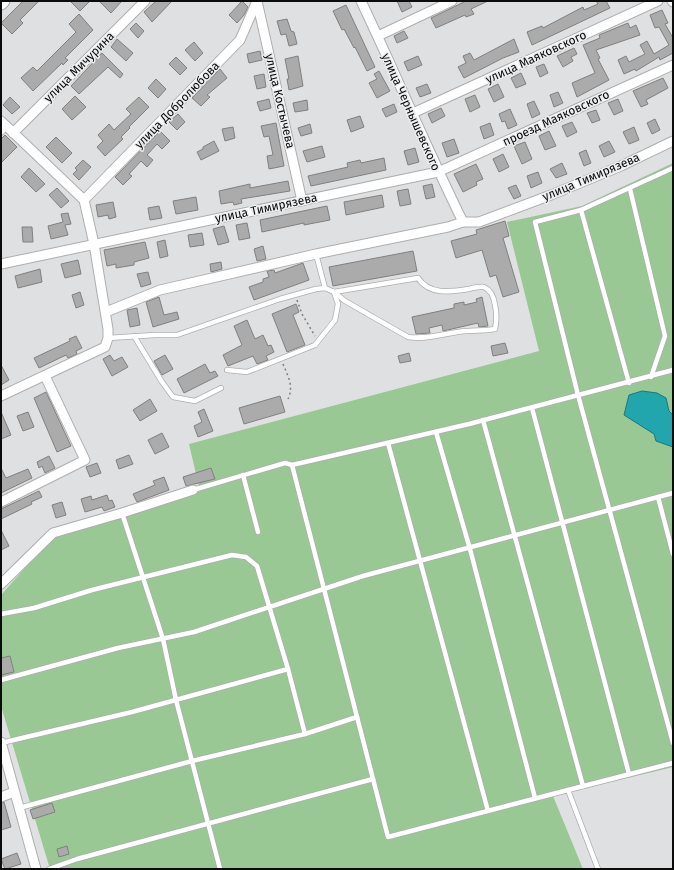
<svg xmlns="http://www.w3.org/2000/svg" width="674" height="870" font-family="'Fira Sans',sans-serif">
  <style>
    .green { fill: #99c895 }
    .water { fill: #21a6ad; stroke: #1a787d }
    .building { fill: #acabab; stroke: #818080 }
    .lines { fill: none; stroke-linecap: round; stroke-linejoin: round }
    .service-casing { stroke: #aeaeaf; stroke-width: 6 }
    .minor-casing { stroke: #aeaeaf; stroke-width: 11 }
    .secondary-casing { stroke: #aeaeaf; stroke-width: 15 }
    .path { stroke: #7e7f80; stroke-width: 1.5; stroke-dasharray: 2 3; stroke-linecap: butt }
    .service { stroke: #fff; stroke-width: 4.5 }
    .minor { stroke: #fff; stroke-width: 9 }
    .secondary { stroke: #fff; stroke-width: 13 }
    .labels { text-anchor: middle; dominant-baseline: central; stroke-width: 3; stroke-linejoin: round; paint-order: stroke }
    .street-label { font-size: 12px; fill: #0b0b0c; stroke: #ecedee }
  </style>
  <rect width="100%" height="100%" fill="#dfe0e1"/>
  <path class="green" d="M673 163V767L553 796 583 869H50L1 706V595L59 530 200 491 189 444 539 351 507 222 582 206Z"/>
  <path class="water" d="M642 391 657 393 666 398 669 411 673 415V447L656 441 654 434 624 415 629 395Z"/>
  <g class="building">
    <path d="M23 1H39L20 20 23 23 12 34 1 23Z"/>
    <path d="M70 1H90L80 11Z"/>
    <path d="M99 1H122L111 13Z"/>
    <path d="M156 1H172L152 22 144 12Z"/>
    <path d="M242 1 248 7 244 15 237 23 229 15Z"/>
    <path d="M397 1H409L412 7 402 12Z"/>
    <path d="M466 1H488L471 9 474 14 466 17 465 15 436 28 431 18Z"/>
    <path d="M596 1H606L610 8 532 45 527 32 542 26 543 28 583 7 584 10 598 4Z"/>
    <path d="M346 5 375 67 367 71 355 47 354 48 344 29 342 30 333 11Z"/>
    <path d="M662 10 668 23 665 24 673 38V53L660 60 659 57 636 71 635 69 624 74 618 60 626 56 629 62 645 54 640 45 647 41 654 54 669 45 659 27 655 28 650 15Z"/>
    <path d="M79 14 93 30 65 58 68 60 63 65 62 63 33 91 21 78 33 67 37 71 76 32 69 24Z"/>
    <path d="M287 19 291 31 294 32 297 44 289 46 286 34 281 35 277 21Z"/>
    <path d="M136 23 144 31 138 38 130 29Z"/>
    <path d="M628 23 630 28 636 25 640 35 596 50 600 58 598 59 609 80 577 97 572 83 595 73 583 45 600 38 599 35Z"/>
    <path d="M404 31 408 38 397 43 394 36Z"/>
    <path d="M117 39 133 53 126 61 111 47Z"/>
    <path d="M514 39 519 52 503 58 464 78 458 67 466 63 463 56 470 53 474 60Z"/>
    <path d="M194 42 203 53 195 61 185 50Z"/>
    <path d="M574 48 577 54 571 57 573 61 563 67 557 56Z"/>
    <path d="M260 51 262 60 249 63 247 54Z"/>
    <path d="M102 53 123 74 120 78 108 67 79 94 71 86Z"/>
    <path d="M298 56 303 86 289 90 287 79H289L285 59Z"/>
    <path d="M418 56 422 65 408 71 404 62Z"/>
    <path d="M176 57 187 68 180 75 169 64Z"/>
    <path d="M544 64 548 73 540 77 536 67Z"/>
    <path d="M220 69 227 78 207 95 210 97 201 106 192 98Z"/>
    <path d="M379 71 390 91 377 98 369 83 377 79 374 74Z"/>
    <path d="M521 73 526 84 516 88 511 78Z"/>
    <path d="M264 74 266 87 257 89 254 76Z"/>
    <path d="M663 78 668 88 646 100 648 104 641 107 633 91Z"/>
    <path d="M156 79 166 89 158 98 148 88Z"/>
    <path d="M427 84 431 93 420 97 416 88Z"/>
    <path d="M498 84 504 97 494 102 488 89Z"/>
    <path d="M558 92 563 103 554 107 550 95Z"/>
    <path d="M475 95 480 107 470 112 465 99Z"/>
    <path d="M75 96 86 107 72 120 62 109Z"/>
    <path d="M10 97 20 107 12 114 3 105Z"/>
    <path d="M139 97 149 107 129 127 130 128 121 137 123 139 105 156 97 147 103 141 98 135 109 124 114 130 131 114 126 109Z"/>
    <path d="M269 99 271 108 260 111 257 102Z"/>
    <path d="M618 99 623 111 614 115 608 103Z"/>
    <path d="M307 100 308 110 295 112 293 103Z"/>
    <path d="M534 101 540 114 532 118 527 104Z"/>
    <path d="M394 104 397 112 386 117 382 109Z"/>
    <path d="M441 108 445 116 432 123 428 114Z"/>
    <path d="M510 109 517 125 508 129 505 121 502 122 499 114Z"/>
    <path d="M596 110 600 120 592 123 587 113Z"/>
    <path d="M178 114 185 122 177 130 169 122Z"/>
    <path d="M360 116 364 127 351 132 347 120Z"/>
    <path d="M655 119 660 130 652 134 647 123Z"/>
    <path d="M572 122 577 132 567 137 562 126Z"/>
    <path d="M276 123 284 166 269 169 267 156 273 155 269 136 264 137 261 126Z"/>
    <path d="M490 123 494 135 484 139 480 127Z"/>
    <path d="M310 124 312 133 301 136 298 128Z"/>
    <path d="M233 127 235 138 225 141 222 129Z"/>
    <path d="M634 127 639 140 629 144 623 132Z"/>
    <path d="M160 131 170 141 162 149 157 144 147 155 153 160 147 167 141 161 129 174 132 176 123 185 115 177Z"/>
    <path d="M549 131 556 146 545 150 539 136Z"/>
    <path d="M5 135 17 147 1 163V139Z"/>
    <path d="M56 137 72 153 62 163 46 147Z"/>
    <path d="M454 139 459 153 447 157 442 143Z"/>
    <path d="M214 141 219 151 201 160 197 152 203 149V147Z"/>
    <path d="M609 141 615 152 604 157 599 146Z"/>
    <path d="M525 142 532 159 522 164 514 146Z"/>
    <path d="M322 146 325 157 307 162 303 151Z"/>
    <path d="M415 148 419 162 408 165 404 151Z"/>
    <path d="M586 150 591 163 584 166 579 153Z"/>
    <path d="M503 154 509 167 499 172 493 159Z"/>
    <path d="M384 158 386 170 311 186 308 176 348 167 347 163 360 160 361 163Z"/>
    <path d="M83 160 91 167 79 180 73 174 77 170 75 168Z"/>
    <path d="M562 163 567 174 556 178 550 169Z"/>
    <path d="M476 164 483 179 476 182 477 185 463 192 454 174Z"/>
    <path d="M29 168 45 184 36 192 21 177Z"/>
    <path d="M538 172 542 183 531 188 527 176Z"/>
    <path d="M288 181 290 191 241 199 242 203 234 205 233 202 221 204 219 191 250 184V188Z"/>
    <path d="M432 184 435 197 426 199 423 186Z"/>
    <path d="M516 185 521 196 514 199 508 188Z"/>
    <path d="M57 188 69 201 61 208 49 195Z"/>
    <path d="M408 189 411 204 400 206 397 191Z"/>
    <path d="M382 195 384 207 346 215 344 202Z"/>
    <path d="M196 197 198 210 176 214 173 201Z"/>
    <path d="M113 202 116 217 109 219 108 215 98 217 96 205Z"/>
    <path d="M159 206 162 218 150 220 148 208Z"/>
    <path d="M327 206 330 220 304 225V223L262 232 260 220Z"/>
    <path d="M68 213 71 224 65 225 68 235 51 239 48 226 63 222 61 214Z"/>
    <path d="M505 221 509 236 503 238 519 292 503 297 496 275 490 277 482 250 456 258 451 241 477 234 476 230Z"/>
    <path d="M247 223 250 238 239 240 236 225Z"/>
    <path d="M224 226 229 242 218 245 213 229Z"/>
    <path d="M22 227H32L33 242H23Z"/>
    <path d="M202 233 204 245 190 247 188 235Z"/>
    <path d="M165 240 168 256 160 258 157 242Z"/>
    <path d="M145 242 149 258 134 262V265L116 268V264L107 266 104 250Z"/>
    <path d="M263 246 266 259 257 261 254 249Z"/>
    <path d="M413 251 417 271 333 286 329 267Z"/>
    <path d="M78 260 81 274 65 278 61 264Z"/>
    <path d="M221 262 222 269 211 272 210 264Z"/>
    <path d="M303 263 309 280 254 300 249 287 263 282V279L269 277 267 271 274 270 275 273Z"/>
    <path d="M40 269 42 282 18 288 15 276Z"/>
    <path d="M148 272 151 284 141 287 137 274Z"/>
    <path d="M80 292 84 305 76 308 72 295Z"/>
    <path d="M159 297 164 315 177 312 179 319 153 327 146 302Z"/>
    <path d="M482 297 488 326 479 327 478 323 443 331 442 325 429 328 430 333 416 334 412 317 454 308V304L464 302V305L477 302 476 299Z"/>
    <path d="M296 304 299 312 293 315 305 345 287 352 272 314Z"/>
    <path d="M137 308 140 325 130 327 127 310Z"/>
    <path d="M247 320 255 339 263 335 268 346 271 345 274 352 266 356 268 360 257 364 253 356 228 366 223 355 242 345 234 326Z"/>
    <path d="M76 336 82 348 76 351 77 354 68 358 66 355 39 368 34 358 70 341 69 339Z"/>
    <path d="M505 343 508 353 493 356 491 346Z"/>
    <path d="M409 353 411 361 400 363 398 356Z"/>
    <path d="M110 355 114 361 122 357 128 367 112 376 103 359Z"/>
    <path d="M165 355 173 369 162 375 154 361Z"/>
    <path d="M205 364 210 373 215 371 218 376 184 393 177 379Z"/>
    <path d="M1 365 9 380 1 385Z"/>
    <path d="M46 392 71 446 57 452 34 398Z"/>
    <path d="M280 396 285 412 244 424 239 408Z"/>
    <path d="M150 399 157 411 140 421 133 410Z"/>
    <path d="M204 409 213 431 198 437 194 426 202 422 198 412Z"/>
    <path d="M1 412 11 435 1 439Z"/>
    <path d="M28 412 34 427 23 431 17 416Z"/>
    <path d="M162 433 169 447 155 454 148 440Z"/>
    <path d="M129 455 133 464 119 469 116 460Z"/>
    <path d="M49 456 55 468 45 473 42 466 39 468 37 462Z"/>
    <path d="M97 463 101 473 90 477 86 467Z"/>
    <path d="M1 468 6 478 28 469 32 478 1 493Z"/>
    <path d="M211 468 215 479 186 486 183 477Z"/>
    <path d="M164 477 169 490 137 502 133 494 155 485 153 481Z"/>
    <path d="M39 491 42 497 31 502 32 504 1 519V509Z"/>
    <path d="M107 495 109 501 112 500 115 507 104 511 102 507 85 512 81 499 91 496 92 500Z"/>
    <path d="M62 502 66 515 56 518 52 505Z"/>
    <path d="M1 530 9 546 1 550Z"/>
    <path d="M10 656 14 672 1 675V658Z"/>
    <path d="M4 802 11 827 1 830V803Z"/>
    <path d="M52 803 55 812 33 819 30 810Z"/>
    <path d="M67 846 69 854 59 857 57 849Z"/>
    <path d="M17 853 21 864 5 869 1 859Z"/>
  </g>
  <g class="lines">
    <defs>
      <g id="service">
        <path d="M1 133 7 127"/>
        <path d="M673 168 581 210 535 222 578 395 673 743"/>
        <path d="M630 189 665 336 651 377"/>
        <path d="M581 210 629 383"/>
        <path d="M316 254 325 288"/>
        <path d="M134 336 162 382 173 397 195 401 221 388"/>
        <path d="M108 338 155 335H177L280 299 316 289 325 288 334 292 418 278C429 295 450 292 469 289 473 288 480 286 484 287 491 290 494 298 495 305 497 314 497 320 495 329 485 331 476 330 467 331 448 332 428 340 408 337L345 301 334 292"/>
        <path d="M227 370 247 372 315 345 335 320 338 304 334 292"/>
        <path d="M532 408 629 774"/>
        <path d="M483 420 583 786"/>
        <path d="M436 432 470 549 535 798"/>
        <path d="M388 443 488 811"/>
        <path d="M292 465 388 837 568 790"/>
        <path d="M243 475 258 532"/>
        <path d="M193 490 285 463 292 465 469 424 673 370"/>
        <path d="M658 497 673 554"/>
        <path d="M122 513 163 639 176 700 220 869"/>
        <path d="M1 614 34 608 92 590 232 555 246 557 257 566 288 669 305 734"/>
        <path d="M1 680 118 648 194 632 363 576 673 493"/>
        <path d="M1 743 132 712 288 669"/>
        <path d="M19 808 192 761 305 734 357 717"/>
        <path d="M49 869 77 859 373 779"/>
        <path d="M598 869 568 790 673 763"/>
      </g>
      <g id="minor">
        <path d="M257 1 302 201"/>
        <path d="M361 1C396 74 427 149 463 222"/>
        <path d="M672 1 673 2"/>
        <path d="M378 36 452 1"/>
        <path d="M413 113 658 1"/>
        <path d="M1 121 84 200 94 244 108 329V338L105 347 1 396"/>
        <path d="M13 133 145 1"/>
        <path d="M84 200 240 40 257 1"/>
        <path d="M1 264 438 172 673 65"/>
        <path d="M106 312 160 290 316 254 448 227 463 222H479L551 195 621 166 673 141"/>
        <path d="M1 502 85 460 45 376"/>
        <path d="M1 584 53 533 122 513 193 490"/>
        <path d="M1 742 36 869"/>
        <path d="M1 797 14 792"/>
      </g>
      <path id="secondary" d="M1 3 3 1"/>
    </defs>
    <use href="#service" class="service-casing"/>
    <use href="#minor" class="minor-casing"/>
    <use href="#secondary" class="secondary-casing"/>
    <g class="path">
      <path d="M297 300 302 314 315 336"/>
      <path d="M283 364C288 376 294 387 288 399"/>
    </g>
    <use href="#service" class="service"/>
    <use href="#minor" class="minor"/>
    <use href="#secondary" class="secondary"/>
  </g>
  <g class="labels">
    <g class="street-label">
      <text transform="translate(536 57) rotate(-25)">улица Маяковского</text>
      <text transform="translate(79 67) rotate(-45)">улица Мичурина</text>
      <text transform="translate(280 101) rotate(77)">улица Костычева</text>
      <text transform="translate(177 105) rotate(-46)">улица Добролюбова</text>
      <text transform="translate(411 112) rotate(66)">улица Чернышевского</text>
      <text transform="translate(556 118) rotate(-25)">проезд Маяковского</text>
      <text transform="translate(591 177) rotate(-23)">улица Тимирязева</text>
      <text transform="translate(266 208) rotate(-12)">улица Тимирязева</text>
    </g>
  </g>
  <rect width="674" height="870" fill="none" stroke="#0b0b0c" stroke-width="4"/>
</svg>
